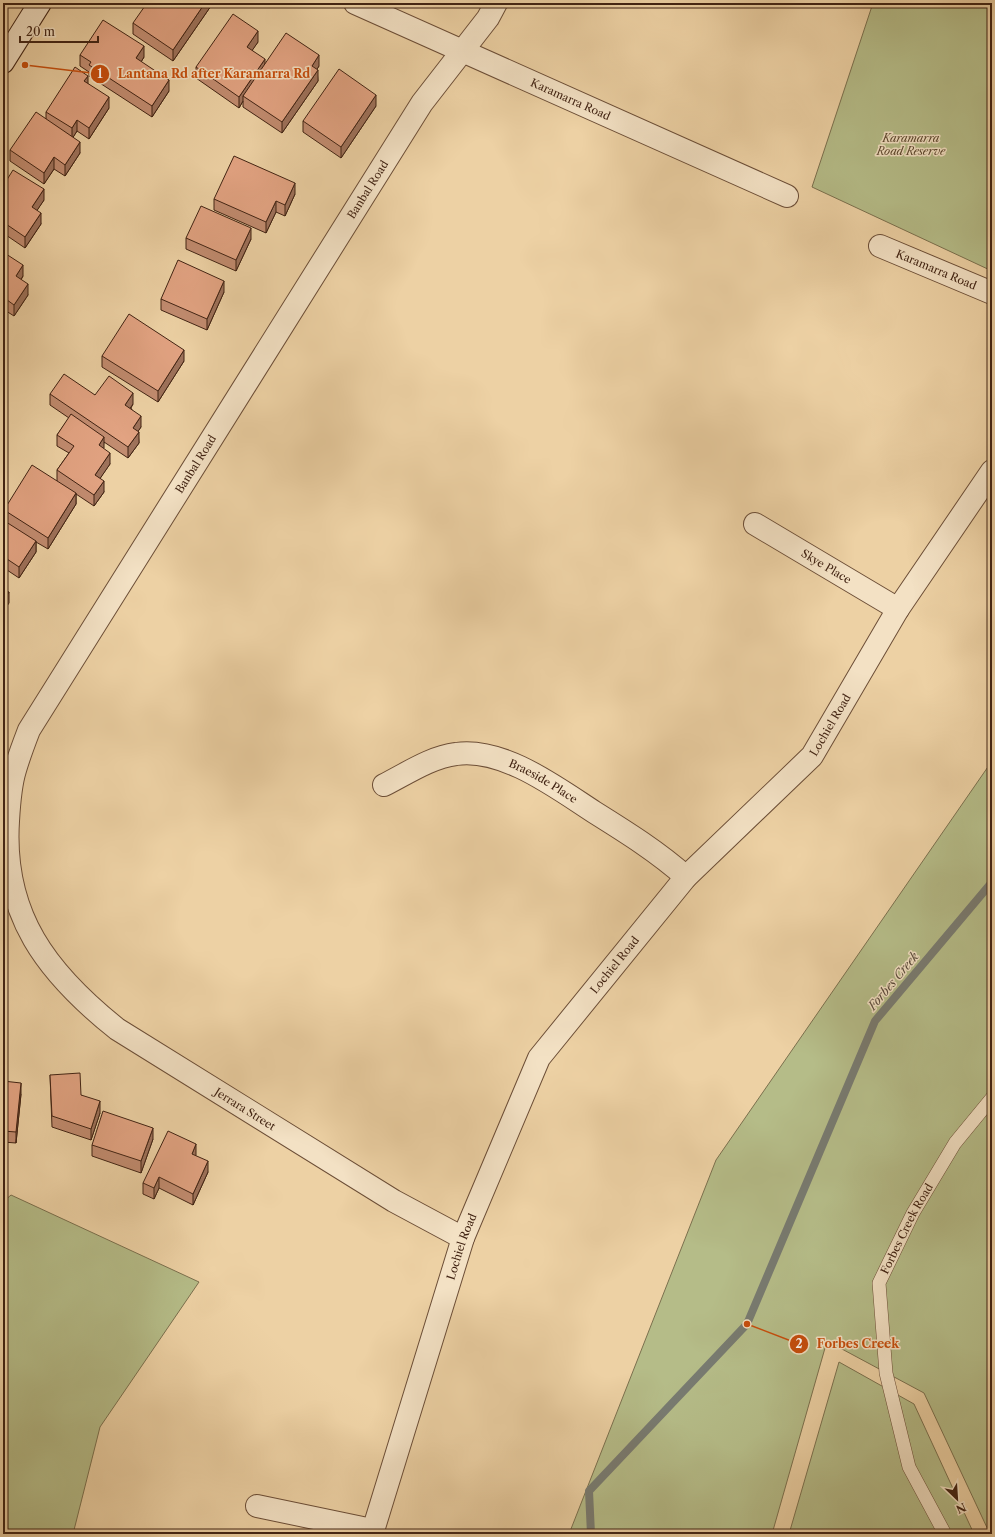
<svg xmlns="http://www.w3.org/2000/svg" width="995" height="1537" font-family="'Libre Caslon Text',serif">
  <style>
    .green { fill: #b5bc88; stroke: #7b704e }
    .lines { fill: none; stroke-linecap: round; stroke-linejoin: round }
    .stream { stroke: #787b71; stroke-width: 8 }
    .lane-casing { stroke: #6c4e37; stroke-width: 14 }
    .street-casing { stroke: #6c4e37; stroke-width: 24 }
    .secondary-casing { stroke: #412313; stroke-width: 24 }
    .lane { stroke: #f3e1c4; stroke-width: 13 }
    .street { stroke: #f3e1c4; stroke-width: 22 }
    .secondary { stroke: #f3e1c4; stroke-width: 22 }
    .wall { fill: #c28c70; stroke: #412313 }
    .shaded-wall { fill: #9e725b; stroke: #412313 }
    .building { fill: #e2a382; stroke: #412313 }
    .labels { text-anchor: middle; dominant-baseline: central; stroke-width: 3; stroke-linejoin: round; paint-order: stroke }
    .street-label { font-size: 11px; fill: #412313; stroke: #f3e1c4 }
    .park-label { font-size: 11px; font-style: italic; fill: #5e4930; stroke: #f3e1c4 }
    .water-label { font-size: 12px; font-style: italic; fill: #58483a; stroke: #f3e1c4 }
    .leader { fill: none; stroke: #c74e0d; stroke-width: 1.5 }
    .callout-dot { fill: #c74e0d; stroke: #f3e1c4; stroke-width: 1.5 }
    .mark-label { font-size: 12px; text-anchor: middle; font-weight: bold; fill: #fff }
    .callout-label { font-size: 12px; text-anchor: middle; font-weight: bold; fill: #c74e0d; stroke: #f3e1c4; stroke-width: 3; stroke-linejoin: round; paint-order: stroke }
  </style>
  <rect width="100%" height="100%" fill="#edd1a4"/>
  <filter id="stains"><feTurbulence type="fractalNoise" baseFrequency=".005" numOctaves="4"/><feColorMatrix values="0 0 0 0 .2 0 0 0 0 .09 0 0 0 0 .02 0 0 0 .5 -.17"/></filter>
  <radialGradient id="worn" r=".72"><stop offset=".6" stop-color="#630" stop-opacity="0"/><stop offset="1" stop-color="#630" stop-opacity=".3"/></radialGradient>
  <g class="green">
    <path d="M873 3H992V271L812 187Z"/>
    <path d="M992 761V1534H990L924 1393 827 1341 772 1534H569L716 1160Z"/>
    <path d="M11 1195 199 1282 100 1427 73 1534H3V1202Z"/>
    <path d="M839 1362 914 1404 974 1534H789Z"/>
  </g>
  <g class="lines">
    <path class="stream" d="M591 1534 589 1491 747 1324 875 1021 992 882"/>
    <defs>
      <g id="lane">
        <path id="s1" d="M945 1534 909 1467 886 1373 879 1283 913 1213 955 1143 992 1098"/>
      </g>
      <g id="street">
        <path id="s2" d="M355 3 787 196"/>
        <path id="s3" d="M880 246 992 293"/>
        <path id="s4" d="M755 524 898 609"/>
        <path id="s5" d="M384 785C406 774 431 757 456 754 503 747 557 788 594 812 626 832 658 852 686 877"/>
        <path id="s6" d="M463 1238 394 1201 117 1029C47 973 2 915 8 821 9 804 10 786 15 770 19 756 24 743 29 730L422 103 488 18 496 3"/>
        <path d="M257 1506 372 1530"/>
        <path id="s7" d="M372 1534 463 1238 539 1058 686 877 812 756 898 609 992 471"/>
      </g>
      <path id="secondary" d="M3 62 40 3"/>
    </defs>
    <use href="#lane" class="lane-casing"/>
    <use href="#street" class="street-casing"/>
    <use href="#secondary" class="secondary-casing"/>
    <use href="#lane" class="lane"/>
    <use href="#street" class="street"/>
    <use href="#secondary" class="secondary"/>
  </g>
  <g class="wall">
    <path d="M213 3 173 61 133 34V23Z"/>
    <path d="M258 42 252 50 265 64 319 66 317 69 318 81 282 133 243 107V101L239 108 196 78V67Z"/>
    <path d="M80 55 144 57 141 62 169 91 152 117 89 76V72L80 66Z"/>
    <path d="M88 84 109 108 89 139 77 131 73 137 80 153 65 176 54 169 44 184 10 161V150L46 119V112Z"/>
    <path d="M376 106 341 158 303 132V121Z"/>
    <path d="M3 186 44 200 37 210 41 224 25 248 3 233Z"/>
    <path d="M295 194 285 216 276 212 266 233 214 210V199Z"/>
    <path d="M186 238 251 239 236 271 186 249Z"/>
    <path d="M3 252 23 276 21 280 28 295 14 316 3 309Z"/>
    <path d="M224 292 207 330 161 310V299Z"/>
    <path d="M102 356 184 361 158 402 102 367Z"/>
    <path d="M50 394 95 395 133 404 131 408 141 427 138 431 139 443 128 458 104 442 103 448 110 464 100 478 104 492 94 506 76 494V504L48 549 36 542V552L19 578 7 570 3 576 4 510 57 481V470L69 453 57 446V435L69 418 50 405Z"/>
    <path d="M50 1075 81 1095 100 1113 91 1140 52 1127Z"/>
    <path d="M3 1081 21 1094 16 1143 3 1142Z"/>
    <path d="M153 1139 141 1173 92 1156V1145Z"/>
    <path d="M196 1156 208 1172 193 1205 159 1188 154 1199 143 1194V1183Z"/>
  </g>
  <g class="shaded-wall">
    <path d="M205 3H213L173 61V50Z"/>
    <path d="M258 31V42L247 58V47Z"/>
    <path d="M144 46V57L136 70V58Z"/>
    <path d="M319 55V66L312 77V66Z"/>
    <path d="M265 59V70L243 96V101L239 108V97Z"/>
    <path d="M318 70V81L282 133V122Z"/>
    <path d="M88 76V87L84 81Z"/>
    <path d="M169 80V91L152 117V106Z"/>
    <path d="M376 95V106L341 158V147Z"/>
    <path d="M109 97V108L89 139V128Z"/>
    <path d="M77 120V131L72 139V128Z"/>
    <path d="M80 142V153L65 176V165Z"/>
    <path d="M54 157V169L44 184V173Z"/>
    <path d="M295 183V194L285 216V205Z"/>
    <path d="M44 189V200L32 218V207Z"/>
    <path d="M276 201V212L266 233V222Z"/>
    <path d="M41 213V224L25 248V237Z"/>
    <path d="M251 228V239L236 271V260Z"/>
    <path d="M23 265V276L16 287V276Z"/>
    <path d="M224 281V292L207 330V319Z"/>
    <path d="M28 284V295L14 316V305Z"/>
    <path d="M184 350V361L158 402V391Z"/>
    <path d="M133 393V404L125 416V405Z"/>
    <path d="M141 416V427L133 439V428Z"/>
    <path d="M139 432V443L128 458V447Z"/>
    <path d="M104 437V448L99 456V445Z"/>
    <path d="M110 453V464L95 486V475Z"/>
    <path d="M104 481V492L94 506V495Z"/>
    <path d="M76 493V504L48 549V538Z"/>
    <path d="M36 541V552L19 578V567Z"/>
    <path d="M7 559V570L3 576V565Z"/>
    <path d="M9 592V603L3 612V601Z"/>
    <path d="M21 1083V1094L16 1143V1132Z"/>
    <path d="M100 1101V1113L91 1140V1129Z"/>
    <path d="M153 1128V1139L141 1173V1161Z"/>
    <path d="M196 1144V1155L192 1165V1154Z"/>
    <path d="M208 1161V1172L193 1205V1194Z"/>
    <path d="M159 1177V1188L154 1199V1188Z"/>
  </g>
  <g class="building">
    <path d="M147 3H205L173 50 133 23Z"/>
    <path d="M233 14 258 31 247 47 265 59 239 97 196 67Z"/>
    <path d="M103 20 144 46 136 58 169 80 152 106 89 65 91 62 80 55Z"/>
    <path d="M286 33 319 55 312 66 318 70 282 122 243 96Z"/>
    <path d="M75 67 88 76 84 81 109 97 89 128 77 120 72 128 46 112Z"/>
    <path d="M339 69 376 95 341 147 303 121Z"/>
    <path d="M36 112 80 142 65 165 54 157 44 173 10 150Z"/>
    <path d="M234 156 295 183 285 205 276 201 266 222 214 199Z"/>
    <path d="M13 170 44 189 32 207 41 213 25 237 3 222V186Z"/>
    <path d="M201 206 251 228 236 260 186 238Z"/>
    <path d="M3 252 23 265 16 276 28 284 14 305 3 297Z"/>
    <path d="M178 260 224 281 207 319 161 299Z"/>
    <path d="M129 314 184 350 158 391 102 356Z"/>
    <path d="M64 374 95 395 109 376 133 393 125 405 141 416 133 428 139 432 128 447 50 394Z"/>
    <path d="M71 414 104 437 99 445 110 453 95 475 104 481 94 495 57 470 74 446 57 435Z"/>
    <path d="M32 465 76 493 48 538 4 510Z"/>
    <path d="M3 520 36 541 19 567 7 559 3 565Z"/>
    <path d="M3 589 9 592 3 601Z"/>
    <path d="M80 1073 81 1095 100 1101 91 1129 52 1116 50 1075Z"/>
    <path d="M3 1081 21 1083 16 1132 3 1131Z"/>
    <path d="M103 1111 153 1128 141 1161 92 1145Z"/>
    <path d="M168 1131 196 1144 192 1154 208 1161 193 1194 159 1177 154 1188 143 1183Z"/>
  </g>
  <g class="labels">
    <g class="street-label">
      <text stroke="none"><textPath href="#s2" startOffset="236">Karamarra Road</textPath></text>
      <text stroke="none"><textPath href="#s6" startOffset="1382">Banbal Road</textPath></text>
      <text stroke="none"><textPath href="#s3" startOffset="61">Karamarra Road</textPath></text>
      <text stroke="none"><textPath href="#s6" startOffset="1058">Banbal Road</textPath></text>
      <text stroke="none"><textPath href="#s4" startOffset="83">Skye Place</textPath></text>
      <text stroke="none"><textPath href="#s7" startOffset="949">Lochiel Road</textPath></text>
      <text stroke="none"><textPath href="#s5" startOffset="172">Braeside Place</textPath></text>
      <text stroke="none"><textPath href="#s7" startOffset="625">Lochiel Road</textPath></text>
      <text transform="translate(245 1109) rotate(32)">Jerrara Street</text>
      <text stroke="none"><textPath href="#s1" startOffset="324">Forbes Creek Road</textPath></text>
      <text stroke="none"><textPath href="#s7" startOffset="301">Lochiel Road</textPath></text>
    </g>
    <g class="park-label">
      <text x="911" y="138">Karamarra<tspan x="911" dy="13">Road Reserve</tspan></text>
    </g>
    <g class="water-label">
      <text transform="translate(893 981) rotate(-50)">Forbes Creek</text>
    </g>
  </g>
  <path class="leader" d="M25 65L100 74M747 1324L799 1344"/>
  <g class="callout-dot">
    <circle cx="25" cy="65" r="4"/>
    <circle cx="747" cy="1324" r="4"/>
    <circle cx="100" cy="74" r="10"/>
    <circle cx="799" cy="1344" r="10"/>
  </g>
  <g class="mark-label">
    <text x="100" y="78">1</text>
    <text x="799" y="1348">2</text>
  </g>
  <g class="callout-label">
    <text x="214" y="78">Lantana Rd after Karamarra Rd</text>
    <text x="858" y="1348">Forbes Creek</text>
  </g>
  <rect width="995" height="1537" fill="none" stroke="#edd1a4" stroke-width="16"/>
  <rect x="4" y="4" width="987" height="1529" fill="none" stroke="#412313" stroke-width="2"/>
  <rect x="8" y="8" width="979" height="1521" fill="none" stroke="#412313"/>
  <g transform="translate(957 1499) rotate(155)" stroke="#f3e1c4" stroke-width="3" paint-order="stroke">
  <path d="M0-3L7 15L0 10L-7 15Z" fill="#412313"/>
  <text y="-6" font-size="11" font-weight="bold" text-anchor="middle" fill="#412313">N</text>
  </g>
  <path d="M20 36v6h78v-6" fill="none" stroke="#412313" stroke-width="2"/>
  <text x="26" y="36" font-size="12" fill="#412313" stroke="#f3e1c4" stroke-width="3" paint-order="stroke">20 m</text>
  <rect width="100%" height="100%" filter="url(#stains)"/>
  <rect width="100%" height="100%" fill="url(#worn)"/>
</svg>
